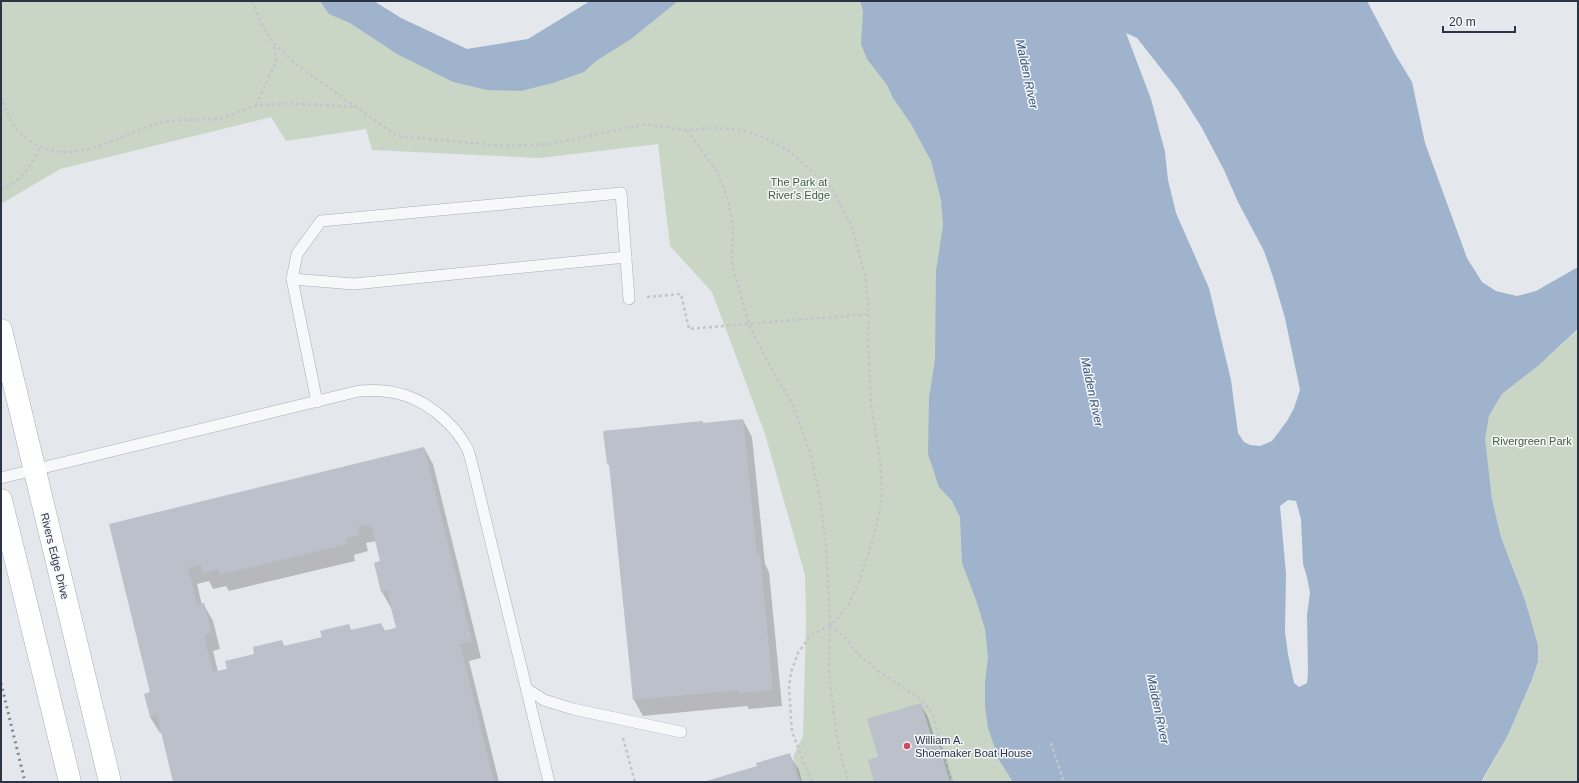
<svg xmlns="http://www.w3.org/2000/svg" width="1579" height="783" font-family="Helvetica,sans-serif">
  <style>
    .green { fill: #c9d6c5 }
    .water { fill: #9fb4cc; fill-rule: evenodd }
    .shadow { fill: #0003; fill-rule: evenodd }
    .building { fill: #bbc0ca; fill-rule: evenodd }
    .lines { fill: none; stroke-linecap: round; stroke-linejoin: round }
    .lane-casing { stroke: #a9aeb7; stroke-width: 12 }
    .secondary-casing { stroke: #a9aeb7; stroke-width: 23 }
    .path { stroke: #c2c5cb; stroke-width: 2.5; stroke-dasharray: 3 3; stroke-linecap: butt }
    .lane { stroke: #f7f8fa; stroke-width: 11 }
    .secondary { stroke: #fff; stroke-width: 22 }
    .rail { stroke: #7d8696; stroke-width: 3; stroke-dasharray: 2 4; stroke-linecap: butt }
    .poi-dot { fill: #d1495b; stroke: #f4f6f9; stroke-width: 1.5 }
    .labels { text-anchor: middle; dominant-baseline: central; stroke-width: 3; stroke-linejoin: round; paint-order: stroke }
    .park-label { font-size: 11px; fill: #3f6138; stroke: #f4f6f9 }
    .street-label { font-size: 11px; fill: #2b3445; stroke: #f4f6f9 }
    .poi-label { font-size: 11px; fill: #2b3445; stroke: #f4f6f9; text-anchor: start }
    .water-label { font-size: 12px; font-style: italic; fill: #34527a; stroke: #f4f6f9 }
  </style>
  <rect width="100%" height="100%" fill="#e4e7ec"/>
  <g class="green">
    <path d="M1 1H328L455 76 666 1H868L938 160 968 516 1023 782H801L793 757 803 736 806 621 805 575 765 434 712 292 670 246 658 144 540 158 372 150 366 129 286 141 271 117 60 169 1 204Z"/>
    <path d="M1578 330V782H1482L1507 737 1532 681 1538 663V645L1532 625 1525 600 1501 537 1492 499 1484 439 1489 416 1502 394 1539 365Z"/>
  </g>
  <g class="water">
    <path d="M320 1H374L401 18 467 49 528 39 590 1H678L631 39 596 61 584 72 553 83 521 91 487 90 453 82 397 54 350 23 329 14Z"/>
    <path d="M860 1H1367L1395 54 1412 82 1425 143 1467 258 1482 282 1496 291 1517 296 1536 291 1578 267V329L1539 365 1502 394 1489 416 1485 439 1492 499 1501 537 1525 600 1538 645V662L1532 680 1507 737 1481 782H1013L999 760 988 728 985 706V682L988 658 985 629 976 600 962 563 960 517 952 501 939 487 928 454 929 398 935 359 936 271 943 225 941 200 931 161 911 124 893 98 887 85 867 59 861 44 863 11ZM1126 33 1137 38 1178 90 1202 128 1224 170 1238 202 1264 251 1273 277 1285 318 1300 390 1294 408 1287 421 1272 441 1260 446 1250 445 1244 442 1238 433 1231 380 1209 288 1176 213 1168 180 1165 152 1151 99ZM1288 500 1296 501 1301 519 1303 564 1307 577 1310 593 1307 615 1308 672 1307 683 1299 687 1294 683 1288 654 1285 632 1286 574 1280 506Z"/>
  </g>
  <g class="shadow">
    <path d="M743 420 752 437 765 564 769 572 782 706 749 709 747 706 643 716 634 700 611 469 608 464 704 424Z"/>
    <path d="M424 448 433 464 481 658 469 661 499 782H174L162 732 160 733 150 717 151 693 110 525ZM376 541 381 562 382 592 391 608 397 628 385 631 381 624 352 631 348 625 323 638 285 647 281 641 228 669 218 672 213 651 220 649 213 621 204 605H202L197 584 209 581 213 589 226 586 229 591 355 561 354 555 368 551 366 543Z"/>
    <path d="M921 705 928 717 934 736 935 735 943 748 953 782H875L879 758Z"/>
    <path d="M789 754 799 770 802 782H706L758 767Z"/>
  </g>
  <g class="building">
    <path d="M743 419 757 555 760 554 773 690 739 693 738 690 633 700 609 464H607L603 431 703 421V423Z"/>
    <path d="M424 447 472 641 460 644 494 782H173L157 715 150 717 144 694 150 692 109 524ZM371 524 380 561 374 563 381 592 387 590 396 628 383 631 381 623 351 630 349 624 320 631 322 637 284 646 282 640 253 647 254 654 225 661 227 669 213 672 204 635 212 633 204 603 197 605 188 568 201 565 203 573 218 569 219 575 347 544 345 539 359 535 358 527Z"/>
    <path d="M921 703 931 735 936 734 950 782H874L868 760 878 757 867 719Z"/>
    <path d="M790 753 798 782H703L757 766 756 763Z"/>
  </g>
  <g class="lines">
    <defs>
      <g id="lane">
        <path d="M292 279 354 284 626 257"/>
        <path d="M317 402 292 279 297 254 321 221 621 193 629 299"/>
        <path d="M1 478 359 391C393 388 419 396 444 419 453 427 461 437 467 448 470 454 471 462 473 468L549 782"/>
        <path d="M527 689 544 700 573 709 681 732"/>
      </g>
      <g id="secondary">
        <path d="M1 330 110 782"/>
        <path d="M1 500 70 782"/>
      </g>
    </defs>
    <use href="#lane" class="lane-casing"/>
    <use href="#secondary" class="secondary-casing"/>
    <g class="path">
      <path d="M252 1 261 23 274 44 297 65 397 136 506 146 550 144 646 124 686 130 710 128 736 129 763 137 788 150 831 188 851 224 865 275 869 314 868 339 871 404 880 460 882 494 877 524 868 554 859 582 848 605 838 618 830 625 810 636 798 653 791 672 789 688 792 732 812 782"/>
      <path d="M1 96C9 126 25 144 55 151 86 158 130 131 159 123 177 118 198 121 217 119 231 117 244 107 257 106 290 101 324 106 357 107"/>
      <path d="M256 105 276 62 274 45"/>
      <path d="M687 130 716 170 728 199 733 228 732 264 749 325 768 363 792 403 809 449 819 493 826 544 830 625 829 667 831 693 837 737 843 764 849 782"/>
      <path d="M1 189C21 183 32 164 40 147"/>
      <path d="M647 297 681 294 689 329 869 314"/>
      <path d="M830 625 842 635 859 655 881 673 919 698 925 704 932 713 953 782"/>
      <path d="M623 738 635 782"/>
      <path d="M1051 743 1064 782"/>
    </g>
    <use href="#lane" class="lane"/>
    <use href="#secondary" class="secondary"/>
    <path class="rail" d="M1 683 25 782"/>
  </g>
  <circle class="poi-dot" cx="907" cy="746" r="4"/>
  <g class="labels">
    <g class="park-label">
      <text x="799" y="182">The Park at<tspan x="799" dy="13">River's Edge</tspan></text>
      <text x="1532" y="441">Rivergreen Park</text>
    </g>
    <g class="street-label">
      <text transform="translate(55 556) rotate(76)">Rivers Edge Drive</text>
    </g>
    <g class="poi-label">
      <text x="915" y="740">William A.<tspan x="915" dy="13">Shoemaker Boat House</tspan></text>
    </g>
    <g class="water-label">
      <text transform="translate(1027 74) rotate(78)">Malden River</text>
      <text transform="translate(1092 392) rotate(78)">Malden River</text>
      <text transform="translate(1158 709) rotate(78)">Malden River</text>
    </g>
  </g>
  <rect width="1579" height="783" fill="none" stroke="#2b3445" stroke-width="4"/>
  <path d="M1443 26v6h72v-6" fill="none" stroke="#2b3445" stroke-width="2"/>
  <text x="1449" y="26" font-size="12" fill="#2b3445" stroke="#f4f6f9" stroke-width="3" paint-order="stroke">20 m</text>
</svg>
